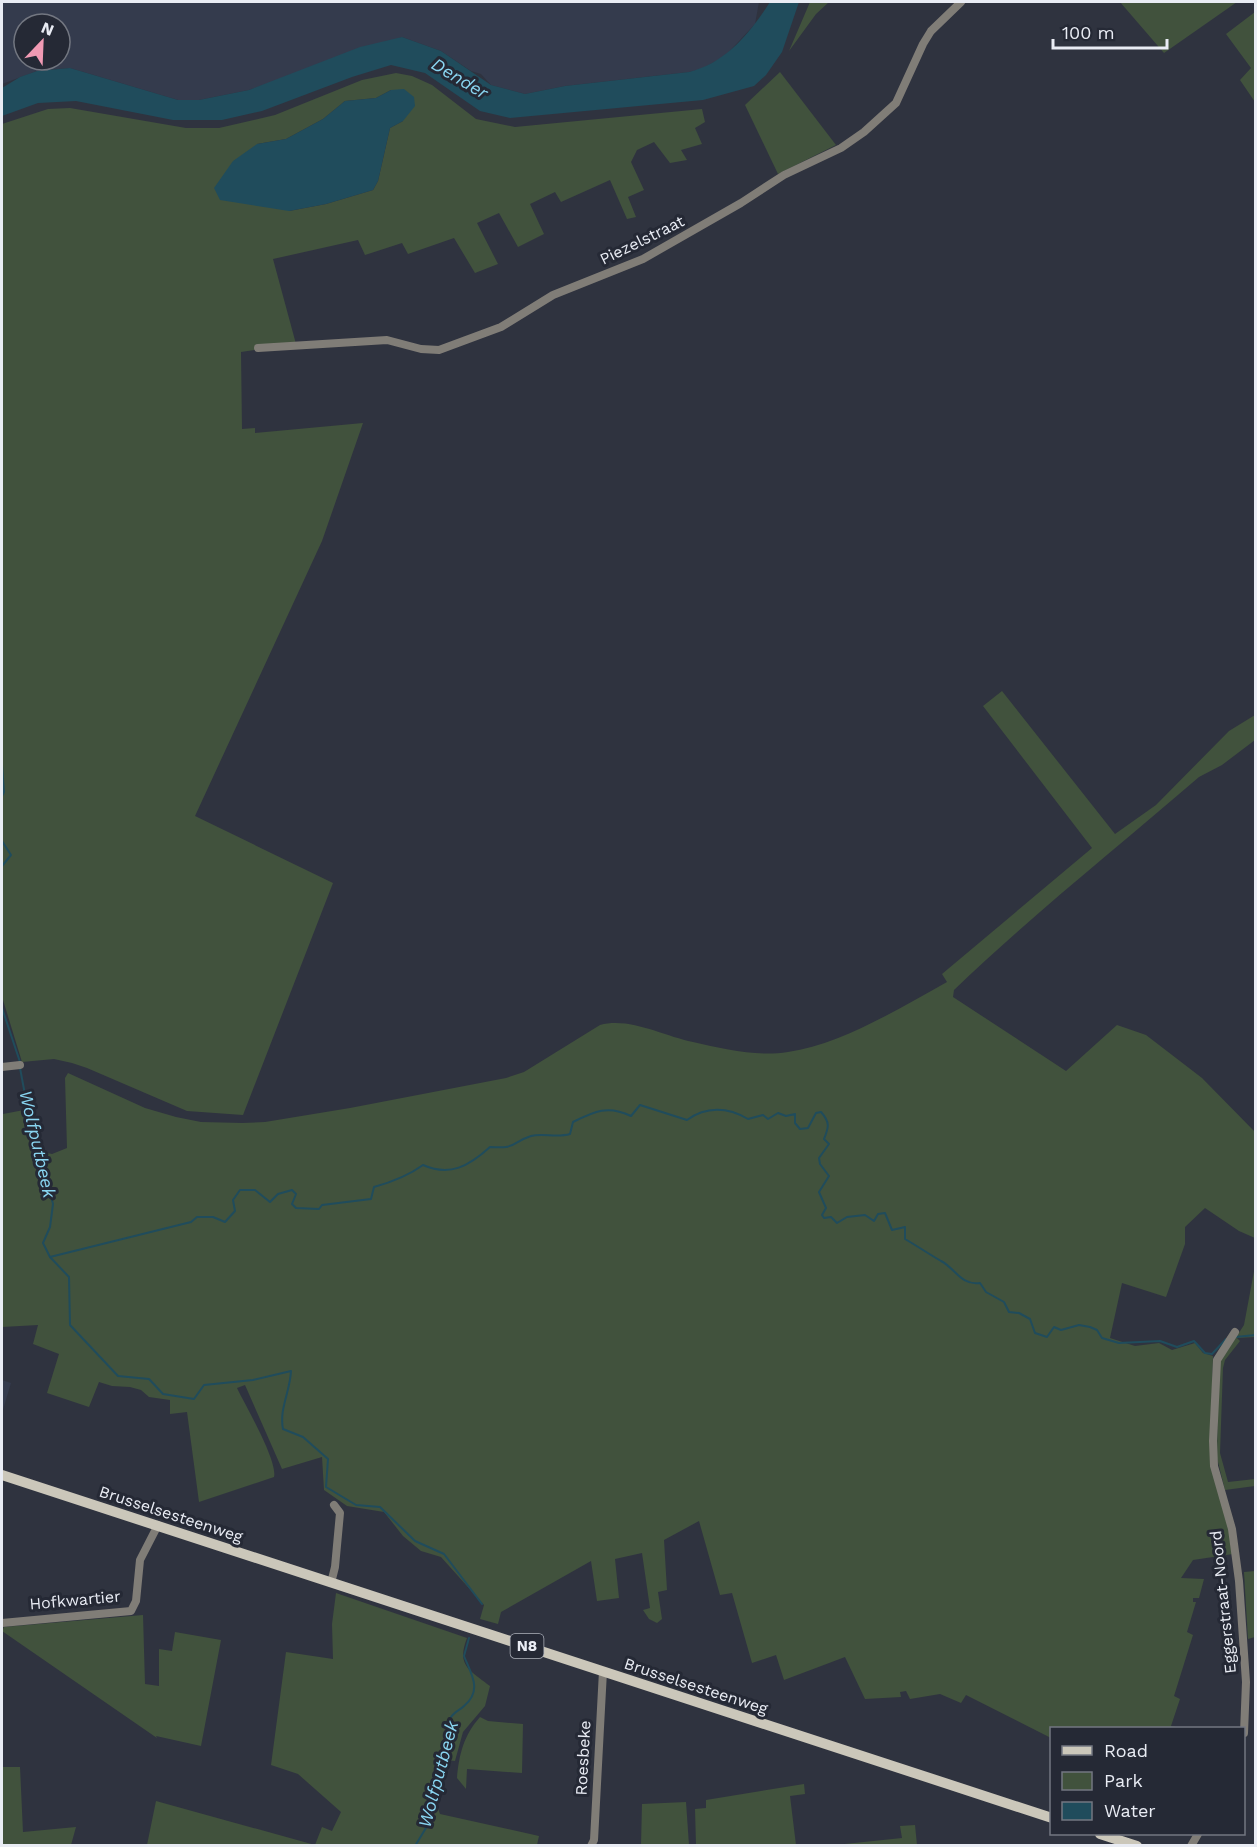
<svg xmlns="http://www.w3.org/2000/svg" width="1257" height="1847" font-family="'Work Sans',sans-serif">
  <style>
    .built { fill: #343b4d; fill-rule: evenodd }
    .green { fill: #41523d; fill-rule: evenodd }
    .water { fill: #204c5c }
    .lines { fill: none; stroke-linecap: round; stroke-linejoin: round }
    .stream { stroke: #204c5c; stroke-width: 2 }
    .minor { stroke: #807d77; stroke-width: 8 }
    .major { stroke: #cbc7ba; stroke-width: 10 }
    .labels { text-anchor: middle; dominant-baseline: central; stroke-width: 6; stroke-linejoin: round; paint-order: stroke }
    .shield { fill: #252935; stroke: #aeb2bb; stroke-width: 1.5 }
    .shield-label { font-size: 15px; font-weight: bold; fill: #e9ecf4 }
    .street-label { font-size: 16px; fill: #e9ecf4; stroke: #252935 }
    .water-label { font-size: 18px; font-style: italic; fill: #89d5f1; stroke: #252935 }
  </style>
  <rect width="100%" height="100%" fill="#2f333f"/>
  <g class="built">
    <path d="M2 2H759L755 24 725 56 702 69 689 72 565 86 525 94 491 85 481 74 471 71 441 51 402 37 249 90 199 100H178L70 68 37 71 2 84ZM24 24H60V60H24Z"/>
    <path d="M2 1380 11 1383 2 1413Z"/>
  </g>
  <g class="green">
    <path d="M810 2H829L816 14 789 51Z"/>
    <path d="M1120 2H1237L1164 53Z"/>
    <path d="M1255 12V102L1240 80 1251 68 1226 34Z"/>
    <path d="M780 72 836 145 778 174 745 105Z"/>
    <path d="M396 73 412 76 432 85 476 119 515 127 702 109 705 122 695 128 702 144 681 150 687 160 670 163 654 142 637 150 631 162 644 190 628 197 636 217 627 219 610 180 561 202 555 192 530 204 544 234 518 247 499 213 477 223 498 264 475 273 454 238 408 254 402 243 365 255 358 240 273 259 296 344 241 352 242 429 255 428V433L363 423 322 541 195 816 333 883 243 1115 187 1111 87 1068 72 1063 54 1059 22 1062 3 1000 2 124 48 109 70 108 186 128H219L275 115 362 80ZM391 90 403 121 390 128 378 181 373 190 326 204 289 211 257 144 286 139 323 119 345 101 376 98Z"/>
    <path d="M1002 691 1115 834 1156 805 1229 731 1255 715V740L1222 765 1199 777C1117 848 1032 915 954 990L953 997 1066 1071 1117 1025 1146 1035 1202 1078 1255 1132V1238L1239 1231 1205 1208 1185 1227V1244L1166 1297 1122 1283 1110 1338 1135 1346 1159 1343 1172 1350 1195 1343 1203 1353 1213 1356 1210 1462 1231 1536 1233 1554 1193 1560 1181 1578 1204 1579 1199 1598H1193V1602H1196L1187 1632 1193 1635 1174 1696 1180 1699 1171 1726 1180 1728H1052L1051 1738 966 1695 961 1703 940 1694 910 1699 906 1691 900 1692 901 1697 865 1699 845 1657 784 1680 776 1655 752 1663 732 1593 720 1595 699 1521 664 1540 667 1590 658 1592 662 1619 657 1623 649 1619 643 1610 650 1608 642 1553 615 1559 619 1598 597 1601 591 1561 501 1612 498 1624 480 1619 484 1605 441 1557 421 1551 403 1536 384 1512 347 1506 324 1490 322 1457 282 1469 245 1385 237 1388C245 1405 278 1461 274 1477L199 1502 187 1412 170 1414V1400L149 1397 141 1390 130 1387 112 1386 99 1382 89 1407 47 1393 59 1354 33 1344 38 1325 2 1327V1108L3 1114 24 1110 29 1131H39L43 1152 52 1154 67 1148 65 1078 68 1073 145 1108 176 1117 201 1122 242 1123 265 1122 350 1108 506 1078 524 1072 600 1025C630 1017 663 1036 693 1042 724 1049 757 1057 788 1052 842 1044 900 1008 947 982L942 974 1092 848 983 706Z"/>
    <path d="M1255 1266V1337L1237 1338 1240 1341 1225 1360 1223 1368 1220 1453 1228 1482 1255 1479V1486L1225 1490 1217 1458 1218 1365 1244 1325Z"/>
    <path d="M1255 1571V1637L1248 1639 1244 1572Z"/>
    <path d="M336 1593 467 1638C456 1666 470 1670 490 1686L485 1706 463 1732 455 1761 446 1760C441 1777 433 1797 440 1814L539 1836 537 1845H147L156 1801 315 1845 322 1827 332 1831 341 1812 298 1774 271 1765 286 1652 333 1659 332 1624Z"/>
    <path d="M143 1615 145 1684 159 1686V1649L172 1651 175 1632 221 1640 201 1746 156 1736 157 1738 2 1631 4 1627Z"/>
    <path d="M480 1717 488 1721 523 1724 522 1773 467 1769 466 1789 457 1778C459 1754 464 1735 480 1717Z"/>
    <path d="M2 1767H20L23 1832 76 1827 71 1845H2Z"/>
    <path d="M804 1784 805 1794 790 1796 796 1845H696L695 1809 706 1808V1800Z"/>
    <path d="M686 1802 689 1845H641L642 1804Z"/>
    <path d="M915 1825 917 1845H835L902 1838 900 1826Z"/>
  </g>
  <g class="water">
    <path d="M770 2H799L782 52 766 75 754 86 703 100 510 118 480 111 425 73 391 65 352 77 262 111 222 120H173L76 101 38 103 2 116V88L20 77 37 71 70 68 178 100H199L249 90 360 47 402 37 441 51 491 85 525 94 565 86 689 72C726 63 750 33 770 2Z"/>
    <path d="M404 89 414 97 415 106 403 121 390 128 378 181 373 190 326 204 289 211 220 200 214 188 233 161 257 144 286 139 323 119 345 101 376 98 391 90Z"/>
  </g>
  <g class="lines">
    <g class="stream">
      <path d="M2 765 4 792 2 796"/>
      <path d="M2 841 11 855 2 866"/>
      <path d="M2 1008 20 1062"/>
      <path d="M20 1068 26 1100 53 1204 50 1227 43 1243 50 1257 69 1277 70 1325 118 1376 149 1379 163 1394 194 1399 204 1385 253 1380 291 1371C290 1392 279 1409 283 1429L303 1437 328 1459 326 1487 356 1505 380 1507 415 1541 444 1554 482 1604"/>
      <path d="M50 1257 191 1222 197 1217H213L225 1222 235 1211 233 1200 240 1190H255L270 1202 278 1194 292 1190 296 1194 292 1204 296 1208 319 1209 322 1205 371 1199 374 1187C392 1182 408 1176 423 1165 450 1177 469 1166 490 1147 517 1149 510 1143 531 1136 543 1133 557 1138 570 1134L573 1122C595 1111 608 1105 631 1116L640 1105 687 1120C706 1106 728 1107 748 1119L763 1115 768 1119 778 1113 786 1116 795 1114V1123L800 1129 808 1128 816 1113 821 1112C830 1122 829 1127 824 1139L829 1144 819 1158 820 1164 829 1176 819 1192 826 1208 822 1215 824 1218 831 1217 837 1223 847 1217 865 1215 874 1221 878 1214 885 1213 892 1230 905 1227V1239C917 1246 929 1254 941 1261 955 1268 961 1286 980 1283L986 1292 1004 1302 1009 1312 1019 1313 1030 1319 1035 1333 1047 1337 1054 1327 1061 1330 1079 1325 1090 1327 1097 1330 1102 1338 1119 1343 1160 1341 1177 1347 1194 1341 1205 1353 1212 1354 1226 1339"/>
      <path d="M1235 1337 1256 1335"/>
      <path d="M415 1846 429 1823 435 1780 450 1735V1719C453 1712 459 1711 464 1706 483 1690 471 1674 464 1656L469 1638"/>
    </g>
    <g class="minor">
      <path d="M258 348 387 340 421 349 439 350 501 327 553 295 643 259 741 203 784 175 841 148 864 132 896 103 923 44 931 31 961 2"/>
      <path d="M2 1067 20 1065"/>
      <path d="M1235 1332 1217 1360 1213 1441 1214 1466 1232 1529 1239 1581 1246 1682 1244 1733"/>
      <path d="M331 1583 335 1567 340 1513 334 1505"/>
      <path d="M2 1623 131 1611 136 1601 140 1560 158 1525"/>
      <path d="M591 1846 594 1840 603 1671"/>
      <path d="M1191 1846 1198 1834"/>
    </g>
    <g class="major">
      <path d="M2 1475 1052 1818"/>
      <path d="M1100 1834 1137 1846"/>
    </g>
  </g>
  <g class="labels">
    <rect class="shield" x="510.5" y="1634" width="33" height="24" rx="4.5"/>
    <g class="shield-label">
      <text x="527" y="1646">N8</text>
    </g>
    <g class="street-label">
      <text transform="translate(642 240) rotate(-26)">Piezelstraat</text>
      <text transform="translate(171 1514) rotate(18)">Brusselsesteenweg</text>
      <text transform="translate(75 1600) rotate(-5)">Hofkwartier</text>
      <text transform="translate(1223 1602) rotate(-96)">Eggerstraat-Noord</text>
      <text transform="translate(696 1686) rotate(18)">Brusselsesteenweg</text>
      <text transform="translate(583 1758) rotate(-87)">Roesbeke</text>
    </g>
    <g class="water-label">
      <text transform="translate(460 78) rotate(31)">Dender</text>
      <text transform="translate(38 1144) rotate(77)">Wolfputbeek</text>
      <text transform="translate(438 1774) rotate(-75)">Wolfputbeek</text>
    </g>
  </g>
  <rect width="1257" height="1847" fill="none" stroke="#e9ecf4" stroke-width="6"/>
  <rect x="1050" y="1727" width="195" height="108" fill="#252935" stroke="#737781" stroke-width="1.5"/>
  <rect x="1062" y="1746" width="30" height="9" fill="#cbc7ba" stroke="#737781" stroke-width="1.5"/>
  <text x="1104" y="1757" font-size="18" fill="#e9ecf4">Road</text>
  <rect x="1062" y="1772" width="30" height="18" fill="#41523d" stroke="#737781" stroke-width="1.5"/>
  <text x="1104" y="1787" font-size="18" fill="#e9ecf4">Park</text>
  <rect x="1062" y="1802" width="30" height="18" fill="#204c5c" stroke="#737781" stroke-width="1.5"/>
  <text x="1104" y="1817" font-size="18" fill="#e9ecf4">Water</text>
  <g transform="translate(42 42) rotate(23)"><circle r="28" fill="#252935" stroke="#737781" stroke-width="1.5"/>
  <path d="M0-4.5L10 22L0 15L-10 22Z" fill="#f19ab4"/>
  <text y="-9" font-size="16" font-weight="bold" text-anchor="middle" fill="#e9ecf4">N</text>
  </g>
  <path d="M1053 39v9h114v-9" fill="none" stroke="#e9ecf4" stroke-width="3"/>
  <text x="1062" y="39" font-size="18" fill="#e9ecf4" stroke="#252935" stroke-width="4.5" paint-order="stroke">100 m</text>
</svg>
